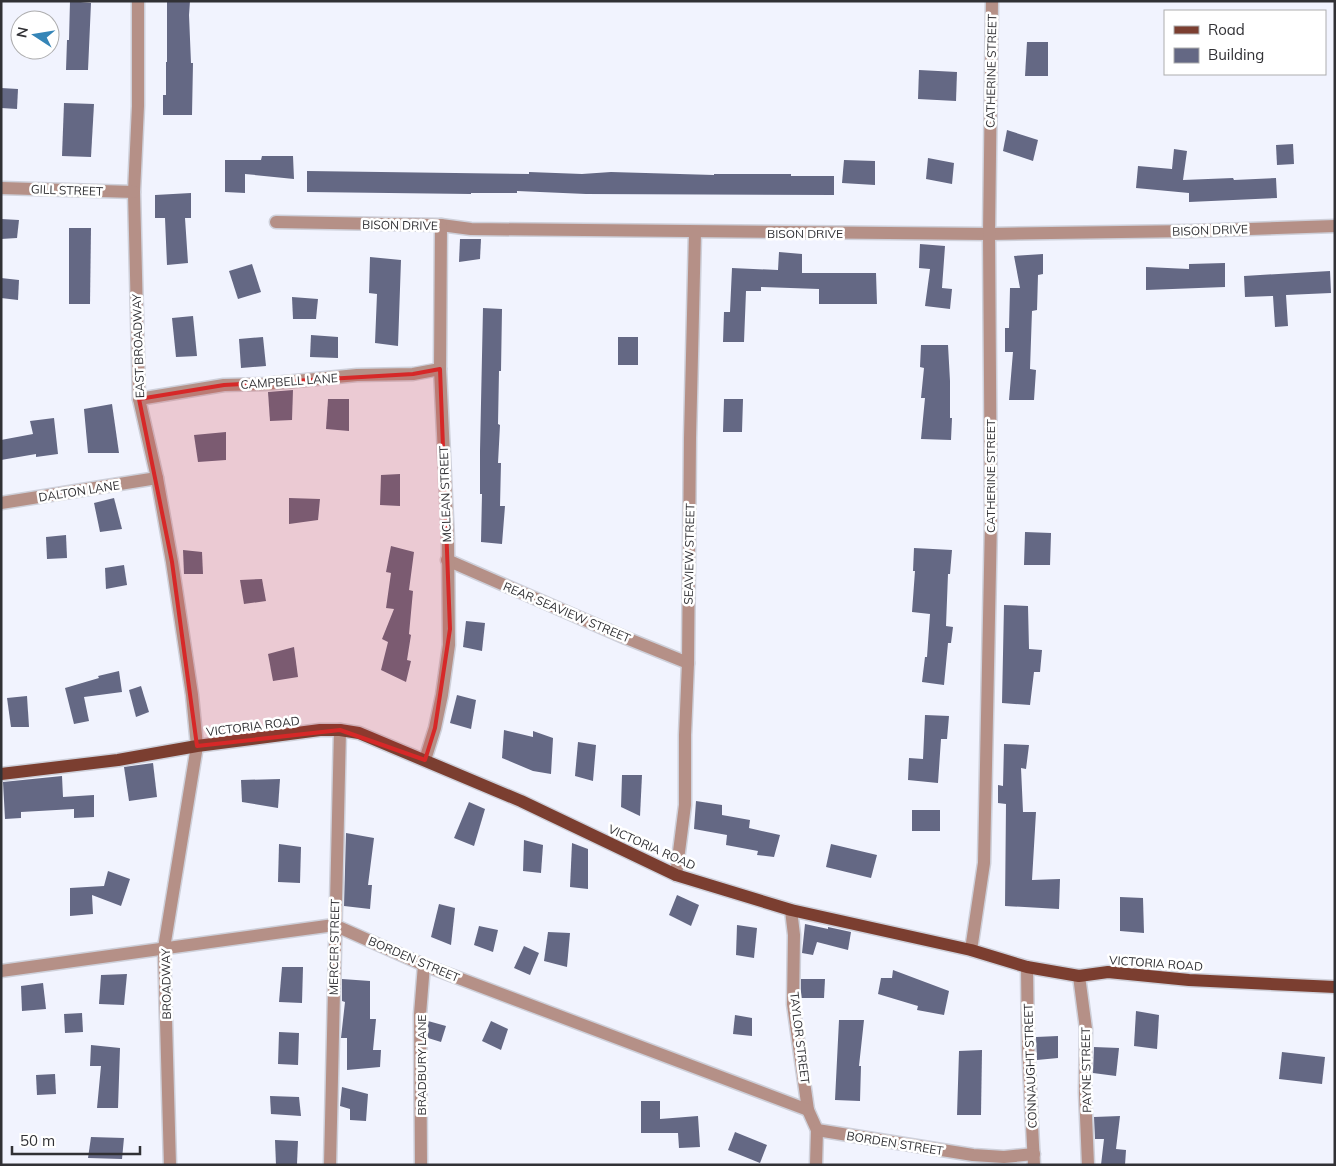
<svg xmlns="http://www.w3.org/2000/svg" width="1336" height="1166" font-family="Mulish,sans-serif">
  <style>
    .building { fill: #646884 }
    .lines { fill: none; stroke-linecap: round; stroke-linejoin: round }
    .minor-casing { stroke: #ced0da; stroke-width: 15 }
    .major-casing { stroke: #ced0da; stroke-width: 15 }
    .minor { stroke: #b59087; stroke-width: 12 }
    .major { stroke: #7b3e30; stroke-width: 12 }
    .marked { fill: #d62828; fill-opacity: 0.2; stroke: #d62828; stroke-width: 4; stroke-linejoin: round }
    .labels { text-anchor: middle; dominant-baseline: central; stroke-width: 5; stroke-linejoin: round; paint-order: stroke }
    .street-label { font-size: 12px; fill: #313135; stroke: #fff }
  </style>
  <rect width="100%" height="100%" fill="#f1f3fe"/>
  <g class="building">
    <path d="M70 1 91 3 88 70H66L67 40H69Z"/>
    <path d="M167 1H190L189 15 191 63H193L192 115H163V95H166V62H167Z"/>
    <path d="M1027 42H1048V76H1025Z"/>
    <path d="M919 70 957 72 956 101 918 99Z"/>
    <path d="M1 88 18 89 17 109 1 108Z"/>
    <path d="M64 103 94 104 91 157 62 156Z"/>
    <path d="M1007 130 1038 140 1033 161 1003 151Z"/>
    <path d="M1293 144 1294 164 1277 165 1276 145Z"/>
    <path d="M1174 149 1187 151 1183 180 1233 178 1234 180 1276 178 1277 198 1189 202V193L1136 188 1138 166 1172 169Z"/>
    <path d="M262 156H293L294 179 245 174V193L225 192V160H261Z"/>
    <path d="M928 158 954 163 952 184 926 179Z"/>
    <path d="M844 160 875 161V185L842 183Z"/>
    <path d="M307 171 529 174V172L582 174 611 172 714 175V174H791V176H834V195L586 194 517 191V193H471V194L307 192Z"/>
    <path d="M191 193V218H185L188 263 167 265 165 218H155V195Z"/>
    <path d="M1 219 19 220 17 238 1 239Z"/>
    <path d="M69 228H91L90 304H69Z"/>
    <path d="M460 239H481L480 259 459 262Z"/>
    <path d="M920 244 945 246 942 288 952 289 950 309 925 306 930 269 919 268Z"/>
    <path d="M779 252 802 254V273H876L877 304H819V289L761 287V291H746L744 342H723L724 312H730L732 268 778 270Z"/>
    <path d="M1043 254V274L1038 275 1037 310 1032 311 1030 369 1036 370 1034 400H1009L1013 352H1005V328H1009L1010 288H1020L1014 256Z"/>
    <path d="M370 257 401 260 398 346 375 343 377 294 369 293Z"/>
    <path d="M1225 263V287L1146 290V267L1189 269V264Z"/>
    <path d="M252 264 261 292 238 299 229 271Z"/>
    <path d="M1330 271 1331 293 1286 295 1288 326 1275 327 1273 296 1245 297 1244 276Z"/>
    <path d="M1 278 19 280 18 300 1 298Z"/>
    <path d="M292 297 318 299 316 319H293Z"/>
    <path d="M483 308 502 309 501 371H499L498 424 500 425 498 463H501L500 506H505L502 544 481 542 482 494H480V451Z"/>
    <path d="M193 316 197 356 176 357 172 318Z"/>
    <path d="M311 335 338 337V358L310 357Z"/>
    <path d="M263 337 266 366 241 368 239 339Z"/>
    <rect x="618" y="337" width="20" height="28"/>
    <path d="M921 345H948L950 381V418H952L951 440 921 439 925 398H921L924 368 920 367Z"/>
    <path d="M293 390 292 420 270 421 268 392Z"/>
    <path d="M328 399H349V431L326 429Z"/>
    <path d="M724 399H743L742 432H723Z"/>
    <path d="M112 404 119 453H88L84 409Z"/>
    <path d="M54 418 58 454 36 457V454L1 460V440L33 434 30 421Z"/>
    <path d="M226 432V460L198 462 194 435Z"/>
    <path d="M400 474V506L380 505 381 475Z"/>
    <path d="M114 498 122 529 100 532 94 503Z"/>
    <path d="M289 498 320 499 318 520 289 524Z"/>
    <path d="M1025 532 1051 533 1050 565H1024Z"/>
    <path d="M66 535 67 558 47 559 46 537Z"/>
    <path d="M391 546 414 552 409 590 413 591 409 634 411 635 407 660 411 661 406 682 381 670 388 642 382 639 394 609 386 608 391 573 386 572Z"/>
    <path d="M914 548 952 550 950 574H948L946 626 953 627 951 643H948L944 685 922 682 925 657H927L930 614 912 612 915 571H913Z"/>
    <path d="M183 550 202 552 203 574H184Z"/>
    <path d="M124 565 127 585 106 589 105 568Z"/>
    <path d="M262 579 266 601 244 604 240 580Z"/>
    <path d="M1004 605 1028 606 1029 649 1042 650 1040 672H1034L1030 705 1002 703Z"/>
    <path d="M466 621 485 623 482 651 463 647Z"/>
    <path d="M294 647 298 677 273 681 268 654Z"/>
    <path d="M119 671 122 692 84 697 89 721 74 724 65 688 99 678 98 676Z"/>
    <path d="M141 686 149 712 136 717 129 690Z"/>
    <path d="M457 695 476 700 471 729 450 723Z"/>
    <path d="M27 696 29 727H11L7 698Z"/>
    <path d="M925 715 949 716 947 739H941L938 783 908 780 909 758 923 759Z"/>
    <path d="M504 730 533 737V731L553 738 551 774 533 771 502 758Z"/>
    <path d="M578 742 596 745 593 781 575 776Z"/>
    <path d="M1004 744 1029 745 1026 769 1021 768 1023 812H1036L1032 880 1060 879 1059 909 1005 906 1006 804 998 803V785L1003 786Z"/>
    <path d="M153 763 157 797 129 801 124 767Z"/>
    <path d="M622 775H642L640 816 621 807Z"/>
    <path d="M62 776 63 797 94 795V817L74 818V809L21 812V818L5 819 3 782Z"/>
    <path d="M280 779 278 808 242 802 241 780Z"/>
    <path d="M696 801 722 805V815L750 820 749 828 780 835 774 857 757 855 758 851 726 845 727 835 694 829Z"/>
    <path d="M469 802 485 809 474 846 454 838Z"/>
    <rect x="912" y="810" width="28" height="21"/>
    <path d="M346 833 374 838 368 885H372L370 909 344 906Z"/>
    <path d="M524 840 543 845 541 873 523 871Z"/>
    <path d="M572 843 588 849V889L570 887Z"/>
    <path d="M279 844 301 847 300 883 278 882Z"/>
    <path d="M831 844 877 855 871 878 826 867Z"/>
    <path d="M108 871 130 879 121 906 92 895 93 914 70 916V888L104 886Z"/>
    <path d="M677 895 699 905 691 926 669 915Z"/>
    <path d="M1120 897 1143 898 1144 933 1120 931Z"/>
    <path d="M439 904 455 908 451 945 431 937Z"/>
    <path d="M805 924 828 929V927L851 932 848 950 817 942 813 955 802 953Z"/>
    <path d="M737 925 757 928 754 958 736 955Z"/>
    <path d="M479 926 498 930 493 952 474 945Z"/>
    <path d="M548 932 570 933 567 967 544 961Z"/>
    <path d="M524 946 539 953 530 975 514 968Z"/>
    <path d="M282 967H303L302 1003 279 1002Z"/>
    <path d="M893 970 949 991 944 1015 917 1010 918 1006 878 994 881 978H892Z"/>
    <path d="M127 974 124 1005 99 1004 101 975Z"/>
    <path d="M342 979 370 981V1019H376L373 1050H381L380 1067 347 1070V1038H341L345 1002 342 1001Z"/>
    <path d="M801 979H825L824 998H801Z"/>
    <path d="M43 983 46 1009 22 1011 21 986Z"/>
    <path d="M1136 1011 1159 1015 1157 1049 1134 1046Z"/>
    <path d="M82 1013 83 1032 65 1033 64 1014Z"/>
    <path d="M735 1015 752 1018V1036L733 1034Z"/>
    <path d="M839 1020H864L859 1066H861L860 1101 835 1100Z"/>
    <path d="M428 1021 446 1026 441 1042 428 1038Z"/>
    <path d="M491 1021 508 1029 501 1050 482 1041Z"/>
    <path d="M279 1032 299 1033 298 1065 278 1064Z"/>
    <path d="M1058 1036V1058L1037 1060 1036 1037Z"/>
    <path d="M91 1045 120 1048 118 1108H97L101 1066H90Z"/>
    <path d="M1094 1047 1119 1048 1116 1076 1093 1073Z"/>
    <path d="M982 1050 981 1115H957L959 1051Z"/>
    <path d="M1282 1052 1325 1057 1322 1084 1279 1079Z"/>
    <path d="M55 1074 56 1094 37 1095 36 1075Z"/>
    <path d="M342 1087 368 1094 366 1121 350 1120V1109L340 1106Z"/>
    <path d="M270 1096 299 1097 301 1116 271 1114Z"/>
    <path d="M641 1101H660V1119L698 1116 700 1147 679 1148 678 1133H641Z"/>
    <path d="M1120 1116 1116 1149 1126 1150 1125 1165H1101L1104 1139H1095L1094 1117Z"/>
    <path d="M735 1132 767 1145 760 1163 728 1150Z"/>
    <path d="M91 1137 124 1138 122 1159 88 1158Z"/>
    <path d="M275 1140 298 1141 297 1164 276 1165Z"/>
  </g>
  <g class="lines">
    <defs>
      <g id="minor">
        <path d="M138 1V106L134 192 139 399 157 478 172 562 192 695 197 746 164 948 170 1165"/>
        <path d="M1 188 134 192"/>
        <path d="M276 222 441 225 471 229 989 234 1191 231 1335 226"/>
        <path d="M139 399 224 385 265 384 357 375 413 374 440 369"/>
        <path d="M1 503 157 478"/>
        <path d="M447 560 626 638 688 663"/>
        <path d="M425 760 435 728 442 695 449 645 448 541 440 369 441 225"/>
        <path d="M676 875 685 805V735L688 663 690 438 695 232"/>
        <path d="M791 910 794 935 793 1004 808 1110 817 1130 816 1165"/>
        <path d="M971 950 984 863 991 520 989 234 992 1"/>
        <path d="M1027 967 1028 1045 1034 1165"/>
        <path d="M1 971 334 925 424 965 808 1110"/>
        <path d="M1079 976 1086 1029 1085 1092 1088 1165"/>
        <path d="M817 1130 973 1155 1004 1157 1034 1154"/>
        <path d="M330 1165 340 730"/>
        <path d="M421 1165 420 1014 424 965"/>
      </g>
      <path id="major" d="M1 774 118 760 197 746 320 730H340L359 733 521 801 676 875 791 910 971 950 1027 967 1079 976 1108 972 1189 980 1335 987"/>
    </defs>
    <use href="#minor" class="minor-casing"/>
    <use href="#major" class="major-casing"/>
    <use href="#minor" class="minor"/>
    <use href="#major" class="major"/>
  </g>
  <path class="marked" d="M440 369 450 629 435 728 425 760 340 730 197 746 172 562 139 399 224 385 413 374Z"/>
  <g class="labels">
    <g class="street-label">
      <text transform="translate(991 71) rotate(-89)">CATHERINE STREET</text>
      <text transform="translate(67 190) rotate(2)">GILL STREET</text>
      <text transform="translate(400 225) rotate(1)">BISON DRIVE</text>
      <text transform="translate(1210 230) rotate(-2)">BISON DRIVE</text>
      <text x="805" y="233">BISON DRIVE</text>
      <text transform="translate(138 346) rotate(-92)">EAST BROADWAY</text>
      <text transform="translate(289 381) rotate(-4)">CAMPBELL LANE</text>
      <text transform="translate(990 476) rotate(-90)">CATHERINE STREET</text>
      <text transform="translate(79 491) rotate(-9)">DALTON LANE</text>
      <text transform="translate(445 494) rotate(-92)">MCLEAN STREET</text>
      <text transform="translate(689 554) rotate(-89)">SEAVIEW STREET</text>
      <text transform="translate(567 612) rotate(23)">REAR SEAVIEW STREET</text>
      <text transform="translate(253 726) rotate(-7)">VICTORIA ROAD</text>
      <text transform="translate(652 847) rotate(24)">VICTORIA ROAD</text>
      <text transform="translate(334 947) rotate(-89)">MERCER STREET</text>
      <text transform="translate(414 959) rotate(23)">BORDEN STREET</text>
      <text transform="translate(1156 963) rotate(4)">VICTORIA ROAD</text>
      <text transform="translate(166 984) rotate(-91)">BROADWAY</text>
      <text transform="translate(800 1038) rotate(83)">TAYLOR STREET</text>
      <text transform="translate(421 1065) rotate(-90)">BRADBURY LANE</text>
      <text transform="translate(1030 1066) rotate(-92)">CONNAUGHT STREET</text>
      <text transform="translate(1086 1070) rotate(-91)">PAYNE STREET</text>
      <text transform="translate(895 1143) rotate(9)">BORDEN STREET</text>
    </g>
  </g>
  <rect width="1336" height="1166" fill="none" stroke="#313135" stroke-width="5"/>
  <rect x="1164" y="10" width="162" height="65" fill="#ffffff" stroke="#adadae"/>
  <rect x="1174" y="26" width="25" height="8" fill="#7b3e30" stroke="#adadae"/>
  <text x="1208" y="35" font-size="15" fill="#313135">Road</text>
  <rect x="1174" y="48" width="25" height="15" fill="#646884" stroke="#adadae"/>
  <text x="1208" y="60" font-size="15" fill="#313135">Building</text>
  <g transform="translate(35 35) rotate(282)"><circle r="24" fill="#ffffff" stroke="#adadae"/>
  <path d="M0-4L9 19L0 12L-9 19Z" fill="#3585b7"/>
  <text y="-8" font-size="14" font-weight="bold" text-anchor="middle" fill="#313135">N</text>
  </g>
  <path d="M12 1146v8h128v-8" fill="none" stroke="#313135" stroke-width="2.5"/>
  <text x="20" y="1146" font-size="15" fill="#313135" stroke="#ffffff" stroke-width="4" paint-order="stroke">50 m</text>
</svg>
